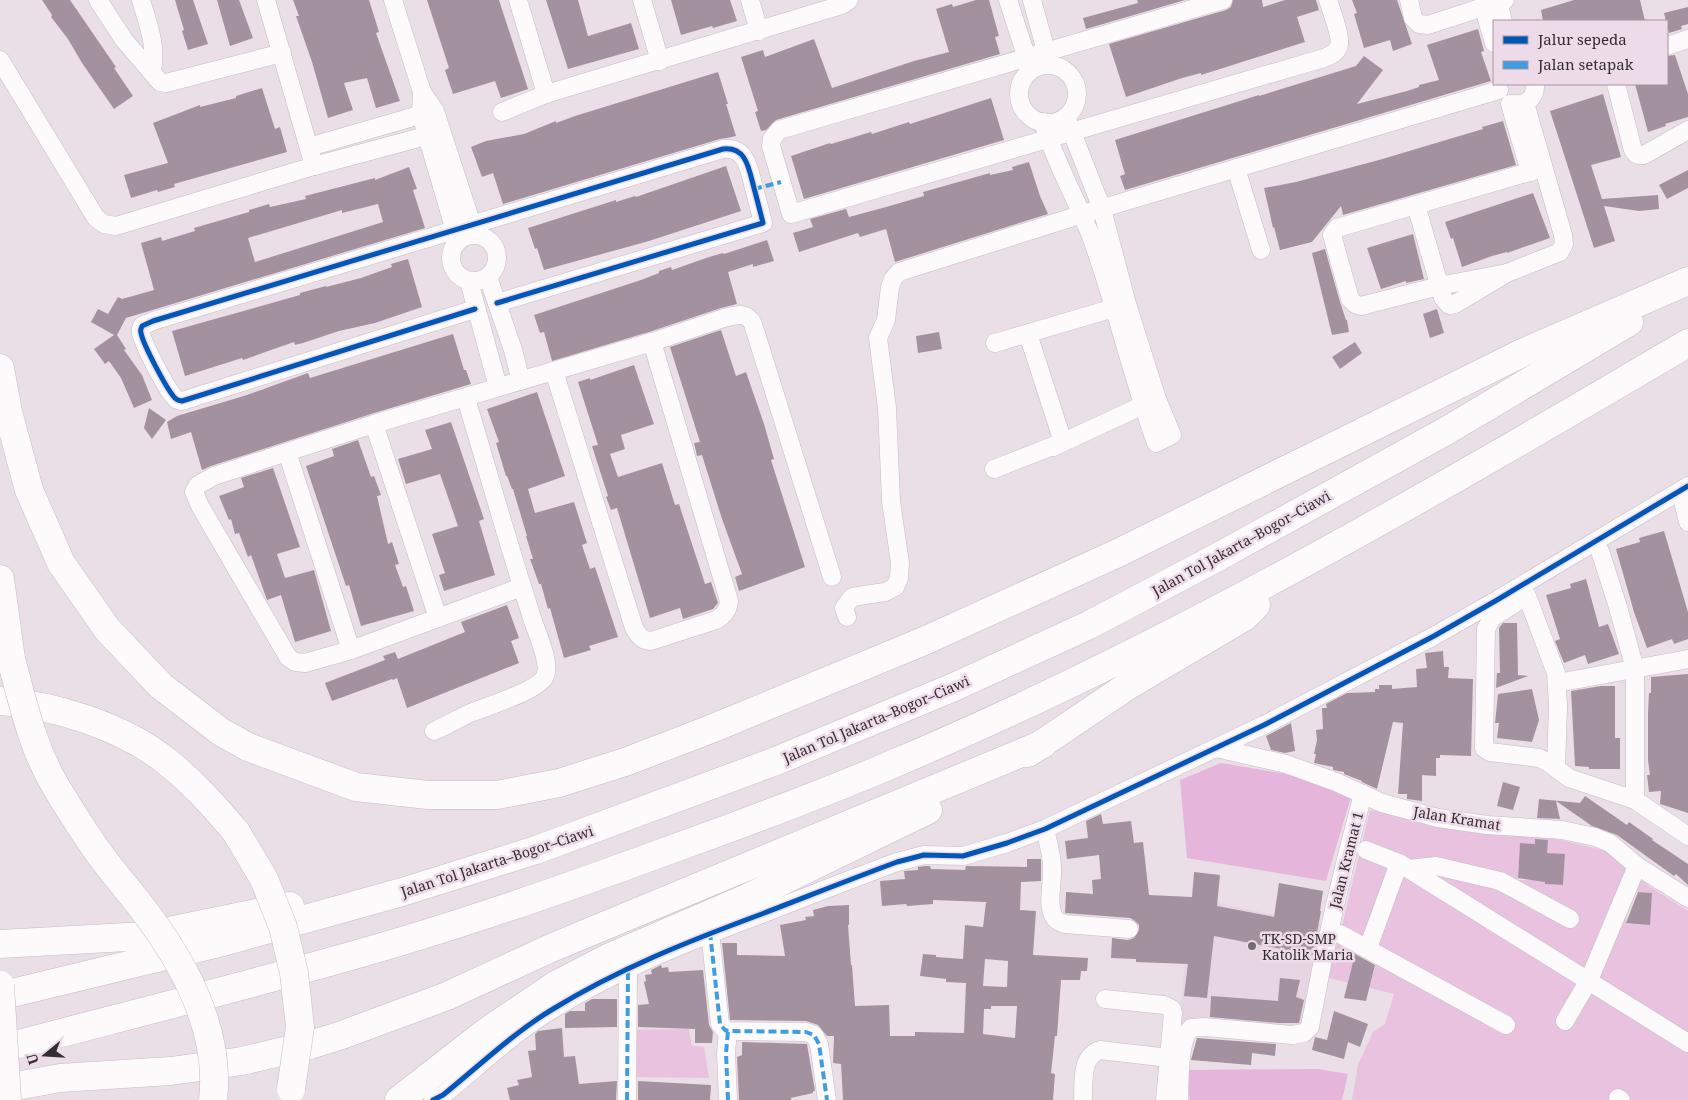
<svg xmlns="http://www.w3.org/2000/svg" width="1688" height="1100" font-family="'Noto Serif',serif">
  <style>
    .built { fill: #e8d5e3 }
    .green { fill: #e8c2df; fill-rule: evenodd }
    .forest { fill: #e6b5db }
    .building { fill: #a491a0; fill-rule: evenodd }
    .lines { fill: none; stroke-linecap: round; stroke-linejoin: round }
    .minor-casing { stroke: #c5bcc3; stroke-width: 19 }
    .motorway-casing { stroke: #c5bcc3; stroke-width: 29 }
    .minor { stroke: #fcfafb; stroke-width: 18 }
    .motorway { stroke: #fcfafb; stroke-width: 28 }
    .motorway-bridge-casing { stroke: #c5bcc3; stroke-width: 29; stroke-linecap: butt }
    .motorway-bridge { stroke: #fcfafb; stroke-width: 28 }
    .quiet { stroke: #3e9de2; stroke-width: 4; stroke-dasharray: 8 4; stroke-linecap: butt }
    .cycleway-casing { stroke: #eedbe9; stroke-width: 8 }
    .cycleway { stroke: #0057b8; stroke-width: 5 }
    .poi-dot { fill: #746c72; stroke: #eedbe9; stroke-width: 2 }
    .labels { text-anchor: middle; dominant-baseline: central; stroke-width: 5; stroke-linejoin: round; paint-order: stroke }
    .street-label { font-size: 14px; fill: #352e33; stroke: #eedbe9 }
    .poi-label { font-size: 14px; fill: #352e33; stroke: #eedbe9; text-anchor: start }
  </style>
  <rect width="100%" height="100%" fill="#eadfe7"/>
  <path class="built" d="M1190 897 1323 925 1303 1032 1180 1021Z"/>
  <g class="green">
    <path d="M1370 810 1455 826 1548 837 1611 852 1649 886 1688 911V1100H1352L1358 1065 1373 1032 1385 1024 1394 994 1325 977 1340 934ZM1520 843 1547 845V853L1565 855 1563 885 1545 884V879L1529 878V880H1518ZM1628 892 1652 893 1649 925 1626 923ZM1356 951 1378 956 1370 986 1348 980Z"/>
    <path d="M689 1029 692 1046 704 1047 709 1078 628 1077 630 1030Z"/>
  </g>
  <g class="forest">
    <path d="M1221 763 1287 774 1351 797 1326 881 1187 858 1180 780Z"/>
    <path d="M1318 1069 1348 1074 1342 1100H1190L1185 1070Z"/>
  </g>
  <g class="building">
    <path d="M42 0H70L116 67 114 68 133 96 114 109 82 63 68 39 51 17 52 15Z"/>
    <path d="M175 0H193L208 44 188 50 182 31 184 30Z"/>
    <path d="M217 0H239L253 38 230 46Z"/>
    <path d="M293 0H369L379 32 376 33 400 101 376 108 367 78 344 83 353 110 328 118 312 62 296 16H299Z"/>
    <path d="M427 0H499L528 89 501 98 495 81 453 94 445 70 449 68Z"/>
    <path d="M546 0H578L588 36 631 23 639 49 568 69Z"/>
    <path d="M671 0H730L737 21 713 28 712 26 681 35Z"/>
    <path d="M976 0H989L999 36 995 37 1000 54 776 120 766 130 761 131 755 112 758 111 741 57 763 50 765 57 814 39 832 88 914 61 949 52 936 9 952 4 953 7Z"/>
    <path d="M1137 0H1185L1086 29 1083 18 1138 3Z"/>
    <path d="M1233 0H1262L1263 7 1285 0H1316L1319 10 1297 17 1305 42 1201 75V73L1182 78 1126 97 1109 44 1226 10 1231 7Z"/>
    <path d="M1352 0H1397L1412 44 1393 51 1390 40 1364 48 1354 14 1357 13Z"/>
    <path d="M1574 0H1640L1645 21H1543L1541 10Z"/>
    <path d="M1688 7V24L1681 26 1682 29 1669 33 1664 13Z"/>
    <path d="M1478 29 1484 51 1481 52 1491 81 1125 190 1120 176 1125 174 1115 140 1259 95V96L1356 66 1364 56 1383 70 1357 104 1407 91 1419 87V85L1439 80 1427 45Z"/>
    <path d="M1675 55 1688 94V117L1665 124 1666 126 1648 132 1635 84H1667V56Z"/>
    <path d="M718 72 728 104H726L736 136 727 138 720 139 503 204 493 173 482 177 471 147 486 141 524 134 556 121V123L575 116Z"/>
    <path d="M262 88 275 129 280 127 287 152 174 184 175 187 158 192 157 190 131 198 124 175 168 163 153 123 200 105V107L236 98V96Z"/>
    <path d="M1603 94 1621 157 1591 165 1602 199 1658 195 1659 209 1639 211 1604 206 1615 241 1594 248 1550 111Z"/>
    <path d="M991 98 1004 140 804 199 791 156 830 143 831 144 871 132 872 134 909 122 910 124Z"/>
    <path d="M1503 121 1516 165 1343 215 1341 206 1312 242 1280 250 1274 227 1273 228 1264 188 1296 182 1379 160 1483 129 1482 127Z"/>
    <path d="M1029 162 1040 196 1048 214 895 262 886 229 860 237 858 233 799 252 793 233 813 227 810 219 846 209 849 217 886 207 924 196 923 192 990 173V175L1013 170 1012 167Z"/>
    <path d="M726 166 741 211 649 241 544 270 537 248 535 249 528 228 616 200V202L635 196 636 197Z"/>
    <path d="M409 167 417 189 413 190 425 228 126 318 117 335 126 349 124 350 142 375 152 400 134 408 121 378 109 361 105 364 94 349 114 335 91 322 98 309 108 314 118 297 122 299 154 290 141 243 161 237 162 241 195 231 194 228 249 212V210L269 204 270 207 306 199 305 196 375 178V180ZM378 204 383 222 255 262 248 238 342 210V213Z"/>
    <path d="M1688 170V188L1667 199 1659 185Z"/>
    <path d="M1533 193 1550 238 1507 253V252L1492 256 1462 267 1453 238 1451 239 1445 222Z"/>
    <path d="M1413 234 1424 279 1406 283V281L1381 289 1367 248Z"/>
    <path d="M767 240 774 261 753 267V264L728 272 737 304 721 308 649 332 552 361 544 332 540 333 534 315 641 280 659 273V271L671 267 672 270 709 257 723 253 724 254Z"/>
    <path d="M1325 249 1340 302 1346 320H1347L1349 332 1332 335 1312 253Z"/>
    <path d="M408 259 422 307 375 323 339 331 303 343 295 345 294 342 243 360 242 358 185 376 172 331 300 295V293L326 286V287L361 278 392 267 391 264Z"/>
    <path d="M1437 309 1444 333 1430 338 1423 314Z"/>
    <path d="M721 330 736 376 746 372 764 424 774 459 771 460 805 567 739 591 735 577 742 574 722 519 702 455 697 456 694 443 700 442 670 347Z"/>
    <path d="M939 332 942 349 918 353 916 336Z"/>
    <path d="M453 334 464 370H466L471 384 371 414 211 466 202 470 191 432 171 439 167 422 177 416 247 395 308 373 310 378Z"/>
    <path d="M1355 342 1362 353 1340 369 1332 357Z"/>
    <path d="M634 365 654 424 621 435 625 449 610 454 618 477 662 463 675 505 679 504 705 584 711 582 718 603 713 609 683 619 680 608 650 618 617 508 611 510 606 497 608 496 592 446 598 445 578 382 590 378V380Z"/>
    <path d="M537 392 565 476 528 489 535 513 574 502 587 543 582 545 590 569 595 567 618 637 589 646 591 650 564 658 550 608 548 609 541 584H539L530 559H533L526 536H527L513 489H512L507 476H506L496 443 499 442 487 409Z"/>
    <path d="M149 408 166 420 152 439 144 428Z"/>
    <path d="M451 422 484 519 479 521 495 575 444 591 439 575 445 573 432 534 458 526 440 474 406 484 398 459 432 449 425 430Z"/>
    <path d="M358 440 371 477 374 476 381 495 377 496 388 544 392 542 399 564 395 565 403 587 406 586 414 611 361 626 349 585 346 586 306 466 334 456 332 449Z"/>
    <path d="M273 468 300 547 277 554 285 578 314 570 331 631 295 642 281 595 267 600 251 555 248 557 239 533 235 534 231 519 229 520 219 496 244 487 241 478Z"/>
    <path d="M1664 531 1688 612V639L1674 644 1672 639 1647 648 1634 612 1616 549 1640 542 1639 538Z"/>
    <path d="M1586 579 1599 627 1608 624 1619 654 1588 664 1585 655 1564 663 1555 641 1560 639 1546 595 1571 588 1570 584Z"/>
    <path d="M507 605 519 638 511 641 519 663 407 708 397 678 393 680 392 679 332 701 325 683 385 660 383 656 395 652 398 659 465 632 461 622Z"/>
    <path d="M1503 623H1517L1518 675 1528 676 1496 688 1497 673H1500L1499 628Z"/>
    <path d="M1443 651 1444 667H1449L1448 678 1473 679 1471 756 1440 755V758H1436V776L1422 775V801L1407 799V794H1398L1403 723 1393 722 1377 789 1362 782V781L1344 774V772L1333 770V767L1314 763 1316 754H1314L1317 740 1316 730 1323 729 1322 708H1327L1326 704 1347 693 1375 692V689H1379V685H1392V689L1417 687 1416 669 1427 668 1425 653Z"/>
    <path d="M1688 674V813L1660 804 1661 791 1649 792 1647 775H1650L1648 760V713L1649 693H1651V677Z"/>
    <path d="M1601 686H1615V738H1620V769H1589V767L1575 766 1571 691Z"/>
    <path d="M1532 689 1539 720 1532 742 1497 738 1499 723H1495L1498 694Z"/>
    <path d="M1291 723 1295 751 1285 753 1271 750 1266 736Z"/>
    <path d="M1503 782 1520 787 1513 810 1497 806Z"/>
    <path d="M1585 796 1627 825 1629 822 1653 839 1652 840 1688 864V885L1676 874 1674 876 1617 835 1592 826 1556 801 1560 819 1537 818 1539 799 1580 803Z"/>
    <path d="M1101 814 1103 824 1131 821 1134 843 1143 842 1149 895 1192 897 1194 872 1220 875 1217 906 1274 917 1279 883 1323 891 1320 911H1321L1313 955 1214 936 1207 998 1184 996 1188 964 1136 962V959L1111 958 1112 938 1128 940 1134 938 1139 930V925L1135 921 1130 918 1065 913 1066 892 1093 894 1092 880 1101 879 1099 855 1067 859 1065 841 1088 838 1086 821Z"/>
    <path d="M1535 839 1548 840 1547 853 1565 854 1563 885 1545 884V882L1518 878 1520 843 1535 844Z"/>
    <path d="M1027 859H1041V881L1021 882 1020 910 1036 911 1033 955 1088 958 1087 971H1081L1080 980H1061L1057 1036H1055L1051 1073 1055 1074 1053 1100H843L841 1064 833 1063 834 1036H827L818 1025 806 1021 730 1020 722 943H737V955L785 956 780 925 806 920 805 917 814 916 813 910 828 906 849 905V925H848L851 965H852L855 1006 889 1005 890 1036H915V1032L964 1033 966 983 946 982V979L920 976 923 954 936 955V957L963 959 965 925 983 927 986 902 933 900V904L907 906 906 904 882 906 880 881 905 879 904 871 918 870V867L925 866H930L931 869 965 870 966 866 1027 867ZM985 959 1008 961 1007 987 983 986ZM991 1006H1017L1015 1038 983 1034 984 1009H991Z"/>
    <path d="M1638 892 1652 893 1650 925 1626 923Z"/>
    <path d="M1355 954 1375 965 1366 1001 1344 998Z"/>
    <path d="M661 965 662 968 668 967 669 972 703 970 709 1025 713 1032 712 1043H695V1029L638 1027V1005L649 1004 644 982 646 981 645 975 652 974 651 970Z"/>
    <path d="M1280 978 1300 980 1296 997 1304 1000 1299 1023H1279L1210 1017 1211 996 1278 1001Z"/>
    <path d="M592 999H617V1027L565 1028V1014L570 1011H585V1003Z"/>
    <path d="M1334 1011 1368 1024 1360 1047 1348 1042 1344 1059 1312 1050 1315 1037 1327 1040Z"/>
    <path d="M562 1028 564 1057 575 1056 579 1084 617 1081 616 1100H510L507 1088 519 1085 517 1080 532 1077 528 1051 536 1050 535 1034 538 1031Z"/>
    <path d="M1197 1038 1276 1044 1275 1056 1252 1053 1251 1065 1191 1060Z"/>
    <path d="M742 1042 807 1044 815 1091H813V1093L791 1098V1100H739L737 1057 742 1055Z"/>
    <path d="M638 1081 711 1085 710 1100H638Z"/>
  </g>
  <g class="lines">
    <defs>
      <g id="minor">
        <path d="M98 0 124 40 160 82 166 83 282 53"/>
        <path d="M141 0C148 25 157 45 152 71"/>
        <path d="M393 0 422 92"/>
        <path d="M518 0 546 94"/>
        <path d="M642 0 660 61"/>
        <path d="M750 0 759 31"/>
        <path d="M1008 0 1030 68"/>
        <path d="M1032 0 1049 62"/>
        <path d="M1223 0 779 130 772 139 771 146 791 214 1324 58C1329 56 1335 54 1338 48 1343 40 1331 10 1328 0"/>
        <path d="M1409 0 1413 18 1419 24 1428 25 1505 0"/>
        <path d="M1484 0 1483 6 1494 43"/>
        <path d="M1495 0 1498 2 1503 21"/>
        <path d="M1667 46 1688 39"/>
        <path d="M0 60 96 218 104 224 116 226 314 166 266 0"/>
        <circle cx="1048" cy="94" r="29"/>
        <path d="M1616 84 1633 150C1636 155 1639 156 1644 155L1688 130"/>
        <path d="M1510 104 1530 172"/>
        <path d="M1514 104C1527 106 1536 97 1535 84"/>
        <path d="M502 112 546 94 842 5 849 0"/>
        <path d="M1043 122C1055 163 1077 199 1092 239 1116 306 1132 376 1156 443L1172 435 1157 399 1127 304 1102 209 1066 117"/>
        <path d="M309 147 430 112"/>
        <path d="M314 166 437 133"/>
        <path d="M1236 168 1261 250"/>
        <path d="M1416 205 1443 298 1449 305 1455 304 1507 273 1560 252 1564 244 1563 235 1525 103"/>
        <circle cx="474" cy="258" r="23"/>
        <path d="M458 241 421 115 422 92 435 111 475 234"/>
        <path d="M1507 273 1439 286 1361 306 1355 304 1350 299 1332 235 1337 228 1543 168"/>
        <path d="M488 277 513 350 521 381"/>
        <path d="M469 281 498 387"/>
        <path d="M475 309 182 401C178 400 178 401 175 398 167 390 143 344 141 333 140 329 141 330 142 326L153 321 723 149C747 146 749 170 754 188 757 199 760 211 763 223L497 303"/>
        <path d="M995 343 1124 305"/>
        <path d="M554 371 634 628C639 636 642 641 651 641L716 620C724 615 728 611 729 601L652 342"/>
        <path d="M374 424 438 618"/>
        <path d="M1053 447 1152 401"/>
        <path d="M287 452 351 650"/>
        <path d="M994 469 1063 442 1028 334"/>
        <path d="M1683 501 1688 522"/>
        <path d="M1600 551 1618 607 1635 669V800"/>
        <path d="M522 587 351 650 305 663 295 662 288 657 200 506 194 492 198 485 214 476 287 452 374 424 652 342 724 318C736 315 747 311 753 324L832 577"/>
        <path d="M1527 596 1556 673 1558 706 1556 768"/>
        <path d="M1519 601 1492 618 1486 629 1484 748 1490 752 1539 758 1549 763 1569 778 1635 800 1688 836"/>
        <path d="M847 617 844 608 852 597 885 592 895 587 899 578 900 563 891 501 887 408 878 338 886 320 890 287 893 279 899 272 1083 214 1499 90"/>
        <path d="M1557 683 1688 659"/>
        <path d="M434 731C446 726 456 720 468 714 484 707 539 691 545 676 551 664 537 633 533 621 509 547 488 472 466 398"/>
        <path d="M1216 748 1286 764 1336 782 1382 803 1438 818 1487 825 1562 830 1595 837 1610 843 1637 866 1688 898"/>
        <path d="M1045 829C1048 842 1052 855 1052 868 1053 882 1047 902 1053 915 1055 921 1060 922 1065 924L1129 929"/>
        <path d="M1366 850 1399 863 1688 1043"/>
        <path d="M1409 869 1436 866 1500 881 1570 919"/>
        <path d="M710 932 720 1024 725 1030 728 1031 806 1032 814 1035 819 1044 827 1100"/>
        <path d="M1340 934 1506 1025"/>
        <path d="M1368 948 1399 863"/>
        <path d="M1105 999 1164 1005 1172 1009 1173 1013 1165 1100"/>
        <path d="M1565 1021 1589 980 1637 866"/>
        <path d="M1618 1098 1621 1100"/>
        <path d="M433 1100 443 1095C479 1066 513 1033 553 1009 618 969 689 941 759 915 806 897 851 879 897 862L924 855 963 856 1007 843 1045 829 1264 725 1434 636 1497 600 1688 486"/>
        <path d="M627 1100 628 968"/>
        <path d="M728 1100 726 1053 728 1031"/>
        <path d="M1083 1100C1084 1082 1080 1057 1100 1050L1169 1058"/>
        <path d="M1179 1100C1180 1082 1178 1041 1191 1028L1205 1027 1292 1035 1304 1033 1310 1027C1324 949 1342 871 1363 794"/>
      </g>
      <g id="motorway">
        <path d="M0 368 8 412 29 490 61 563 107 629 161 686 221 732 248 747 356 787 428 795H497L559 783 625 762 711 729 924 641 1118 553 1522 353 1688 281"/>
        <path d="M0 579 11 659"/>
        <path d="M0 701C54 705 124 727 166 761 193 782 214 806 236 832"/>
        <path d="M1028 753 1129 685 1244 617 1256 605"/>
        <path d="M0 944 145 936 290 906"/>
        <path d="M0 996 219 943 402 892 536 850 776 761 954 687 1089 625 1216 558 1446 431 1629 322"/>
        <path d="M0 1049C125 1016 251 985 375 949 473 921 569 887 664 852 739 825 815 797 888 766 1167 649 1428 496 1688 343"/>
        <path d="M0 1089 60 1078 171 1071 242 1061 310 1045 342 1035 447 996 551 948 1043 744"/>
        <path d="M399 1100 485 1033 554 986 610 957 749 897 928 810"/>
      </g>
    </defs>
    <use href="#minor" class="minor-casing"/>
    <use href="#motorway" class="motorway-casing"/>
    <use href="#minor" class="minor"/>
    <use href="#motorway" class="motorway"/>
    <defs>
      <g id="motorway-bridge">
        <path d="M11 659C23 703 32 747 56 787 70 810 85 834 101 856 115 875 131 893 146 913 185 965 221 1032 213 1100"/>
        <path d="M236 832 264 879 283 927 294 973 300 1027 291 1089"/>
        <path d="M0 985 7 1100"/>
      </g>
    </defs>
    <use href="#motorway-bridge" class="motorway-bridge-casing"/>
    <use href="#motorway-bridge" class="motorway-bridge"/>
    <g class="quiet">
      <path d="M754 189 781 182"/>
      <path d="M710 932 720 1024 725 1030 728 1031 806 1032 814 1035 819 1044 827 1100"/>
      <path d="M627 1100 628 968"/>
      <path d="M728 1100 726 1053 728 1031"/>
    </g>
    <defs>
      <g id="cycleway">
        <path d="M475 309 182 401C178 400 178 401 175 398 167 390 143 344 141 333 140 329 141 330 142 326L153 321 723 149C747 146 749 170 754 188 757 199 760 211 763 223L497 303"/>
        <path d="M433 1100 443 1095C479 1066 513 1033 553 1009 618 969 689 941 759 915 806 897 851 879 897 862L924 855 963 856 1007 843 1045 829 1264 725 1434 636 1497 600 1688 486"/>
      </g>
    </defs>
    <use href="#cycleway" class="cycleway-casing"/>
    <use href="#cycleway" class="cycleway"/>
  </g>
  <circle class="poi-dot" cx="1252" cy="946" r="5"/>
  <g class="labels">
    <g class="street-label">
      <text transform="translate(1241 543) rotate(-29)">Jalan Tol Jakarta–Bogor–Ciawi</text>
      <text transform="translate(876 719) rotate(-23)">Jalan Tol Jakarta–Bogor–Ciawi</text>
      <text transform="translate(1457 818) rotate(9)">Jalan Kramat</text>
      <text transform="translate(1346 860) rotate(-76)">Jalan Kramat 1</text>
      <text transform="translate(497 861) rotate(-18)">Jalan Tol Jakarta–Bogor–Ciawi</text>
    </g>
    <g class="poi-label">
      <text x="1262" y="938">TK-SD-SMP<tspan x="1262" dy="16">Katolik Maria</tspan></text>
    </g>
  </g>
  <rect x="1493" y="20" width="175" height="65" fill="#eedbe9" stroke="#a496a0"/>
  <rect x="1503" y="36" width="25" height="8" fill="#0057b8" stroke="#a496a0"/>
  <text x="1538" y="45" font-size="15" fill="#352e33">Jalur sepeda</text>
  <rect x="1503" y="61" width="25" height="8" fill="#3e9de2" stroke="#a496a0"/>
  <text x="1538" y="70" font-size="15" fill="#352e33">Jalan setapak</text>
  <g transform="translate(45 1055) rotate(252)" stroke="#eedbe9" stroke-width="4" paint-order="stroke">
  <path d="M0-4L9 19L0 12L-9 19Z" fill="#352e33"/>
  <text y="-8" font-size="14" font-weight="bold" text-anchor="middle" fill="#352e33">U</text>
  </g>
</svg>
